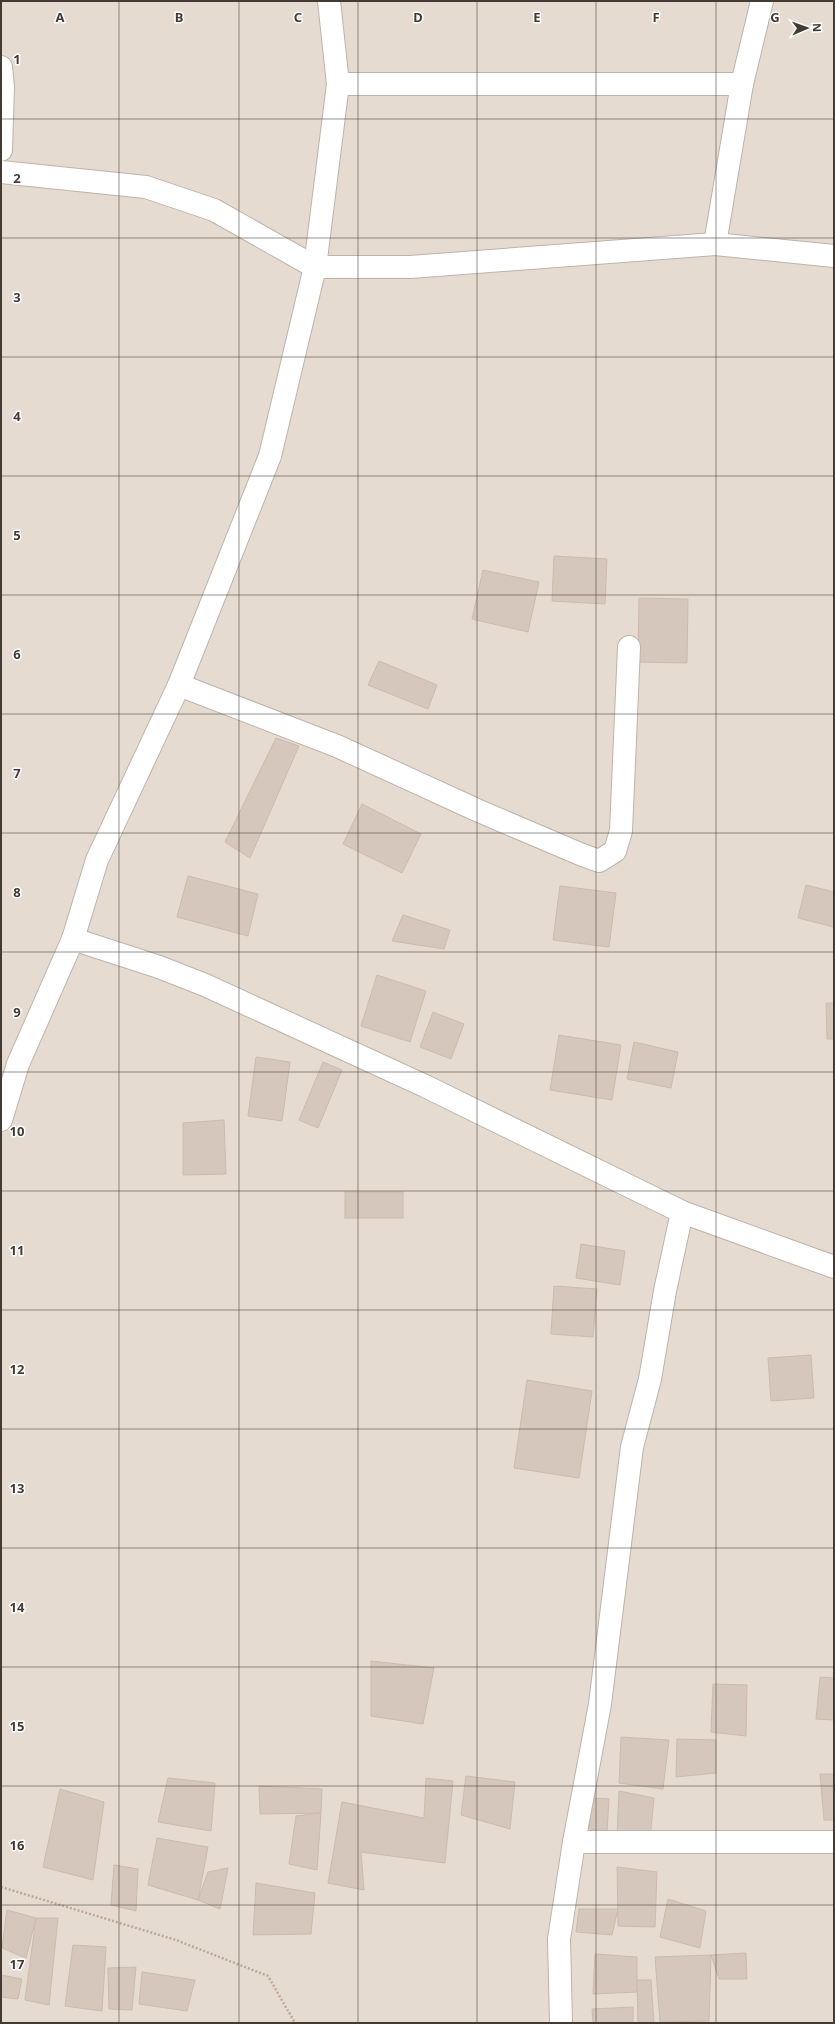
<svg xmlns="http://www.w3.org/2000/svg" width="835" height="2024" font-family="'Noto Sans',sans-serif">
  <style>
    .residential { fill: #e5dbd1 }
    .building { fill: #d6c7bc; stroke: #cdbaac }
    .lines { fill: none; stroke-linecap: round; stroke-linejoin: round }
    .minor-casing { stroke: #bfb3a9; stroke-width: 24 }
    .path { stroke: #bea998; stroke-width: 2.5; stroke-dasharray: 2 2; stroke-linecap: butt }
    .minor { stroke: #fff; stroke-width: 22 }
    .grid { fill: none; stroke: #433a34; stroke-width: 1; stroke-opacity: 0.55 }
    .grid-label { font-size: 13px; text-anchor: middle; font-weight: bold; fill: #433a34; stroke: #fff; stroke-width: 3; stroke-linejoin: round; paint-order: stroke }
  </style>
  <rect width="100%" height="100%" fill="#f1ebe3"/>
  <rect class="residential" x="1" y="1" width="833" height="2022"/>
  <g class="building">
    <path d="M554 556 607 559 605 604 552 601Z"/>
    <path d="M483 570 539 582 528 632 472 619Z"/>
    <path d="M639 598 688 599 687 663 638 662Z"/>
    <path d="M379 661 437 685 428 709 368 685Z"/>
    <path d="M276 738 299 746 250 858 225 842Z"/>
    <path d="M362 804 421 834 402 873 343 844Z"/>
    <path d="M188 876 258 894 248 936 177 917Z"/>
    <path d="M806 885 834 892V927L798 918Z"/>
    <path d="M560 886 616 893 609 947 553 940Z"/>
    <path d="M403 915 450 930 444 949 392 941Z"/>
    <path d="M377 975 426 991 410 1042 361 1026Z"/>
    <path d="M826 1003H834V1039H827Z"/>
    <path d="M433 1012 464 1024 451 1059 420 1047Z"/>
    <path d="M559 1035 621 1045 612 1100 550 1090Z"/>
    <path d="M634 1042 678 1052 671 1088 627 1079Z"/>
    <path d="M256 1057 290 1062 282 1121 248 1116Z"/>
    <path d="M323 1062 342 1070 318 1128 299 1120Z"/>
    <path d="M224 1120 226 1174 183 1175V1123Z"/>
    <rect x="345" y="1192" width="58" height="26"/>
    <path d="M581 1244 625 1251 620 1285 576 1278Z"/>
    <path d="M554 1286 597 1289 593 1337 551 1334Z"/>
    <path d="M811 1355 814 1398 771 1401 768 1358Z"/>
    <path d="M527 1380 592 1391 579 1478 514 1468Z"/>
    <path d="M371 1661 434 1668 423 1724 371 1716Z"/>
    <path d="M820 1677 834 1678V1720L816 1719Z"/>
    <path d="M713 1684 747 1685 746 1736 711 1732Z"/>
    <path d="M621 1737 669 1740 663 1789 619 1783Z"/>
    <path d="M677 1739 716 1740V1773L676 1777Z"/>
    <path d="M820 1774H834V1820H824Z"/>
    <path d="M466 1776 515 1782 510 1829 461 1815Z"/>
    <path d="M168 1778 215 1783 211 1831 158 1822Z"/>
    <path d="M426 1778 453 1781 445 1863 361 1852 364 1890 328 1883 342 1802 424 1818Z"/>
    <path d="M259 1786 322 1789 321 1813 260 1814Z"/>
    <path d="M60 1789 104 1802 93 1880 43 1867Z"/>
    <path d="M619 1791 654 1798 650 1838 617 1836Z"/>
    <path d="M592 1798 609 1799 607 1831 589 1829Z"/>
    <path d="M321 1813 317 1870 289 1864 296 1816Z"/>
    <path d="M157 1838 208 1847 198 1900 148 1885Z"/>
    <path d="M114 1865 138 1869 136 1911 111 1905Z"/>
    <path d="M617 1867 657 1872 655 1927 618 1926Z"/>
    <path d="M228 1868 220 1909 198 1900 208 1872Z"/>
    <path d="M256 1883 315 1893 311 1934 253 1935Z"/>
    <path d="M668 1899 706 1911 700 1948 660 1937Z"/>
    <path d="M579 1909H618L612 1935 576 1932Z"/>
    <path d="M7 1910 36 1918 26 1958 2 1948Z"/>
    <path d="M36 1918H58L49 2005 25 2000Z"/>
    <path d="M73 1945 106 1947 102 2011 65 2006Z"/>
    <path d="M746 1953 747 1979H719L711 1955Z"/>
    <path d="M595 1954 637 1957V1992L593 1994Z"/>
    <path d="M711 1955 709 2021 660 2022 655 1957Z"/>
    <path d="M136 1967 132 2010 109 2009 108 1968Z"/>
    <path d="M142 1972 195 1980 187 2011 139 2004Z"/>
    <path d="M1 1975 22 1979 18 1999 1 1997Z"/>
    <path d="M637 1980H651L654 2023H638Z"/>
    <path d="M633 2007V2023H593L592 2009Z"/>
  </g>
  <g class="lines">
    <defs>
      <g id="minor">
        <path d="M329 1 338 84 315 267 270 456 179 685 97 860 73 939 159 967 205 985 425 1086 682 1212 834 1267"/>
        <path d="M1 67 3 87 1 150"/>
        <path d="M338 84H742"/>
        <path d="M1 172 146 187 214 210 315 267H410L715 244 834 256"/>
        <path d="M715 244 742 84 762 1"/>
        <path d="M179 685 337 746 479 811 580 854 599 861 615 851 621 831 629 647"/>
        <path d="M1 1120 18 1064 73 939"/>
        <path d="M574 1842H834"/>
        <path d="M561 2023 559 1939 574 1842 600 1704 632 1447 650 1379 665 1291 682 1212"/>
      </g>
    </defs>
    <use href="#minor" class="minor-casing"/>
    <path class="path" d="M1 1887 176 1940 268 1976 295 2023"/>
    <use href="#minor" class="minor"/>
  </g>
  <path class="grid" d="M119 1V2023M239 1V2023M358 1V2023M477 1V2023M596 1V2023M716 1V2023M1 119H834M1 238H834M1 357H834M1 476H834M1 595H834M1 714H834M1 833H834M1 952H834M1 1072H834M1 1191H834M1 1310H834M1 1429H834M1 1548H834M1 1667H834M1 1786H834M1 1905H834"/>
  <g class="grid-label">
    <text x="60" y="22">A</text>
    <text x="179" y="22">B</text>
    <text x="298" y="22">C</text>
    <text x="418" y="22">D</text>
    <text x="537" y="22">E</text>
    <text x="656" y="22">F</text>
    <text x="775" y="22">G</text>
    <text x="17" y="64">1</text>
    <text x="17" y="183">2</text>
    <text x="17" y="302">3</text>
    <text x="17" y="421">4</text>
    <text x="17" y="540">5</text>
    <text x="17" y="659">6</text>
    <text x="17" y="778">7</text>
    <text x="17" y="897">8</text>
    <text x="17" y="1017">9</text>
    <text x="17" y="1136">10</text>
    <text x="17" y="1255">11</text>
    <text x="17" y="1374">12</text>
    <text x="17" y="1493">13</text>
    <text x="17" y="1612">14</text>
    <text x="17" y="1731">15</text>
    <text x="17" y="1850">16</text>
    <text x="17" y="1969">17</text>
  </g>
  <rect width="835" height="2024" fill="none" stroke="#433a34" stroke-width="4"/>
  <g transform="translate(807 28) rotate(88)" stroke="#ffffff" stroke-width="3" paint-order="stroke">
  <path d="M0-3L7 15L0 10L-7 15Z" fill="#433a34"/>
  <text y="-6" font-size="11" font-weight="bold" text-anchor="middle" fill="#433a34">N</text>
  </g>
</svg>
